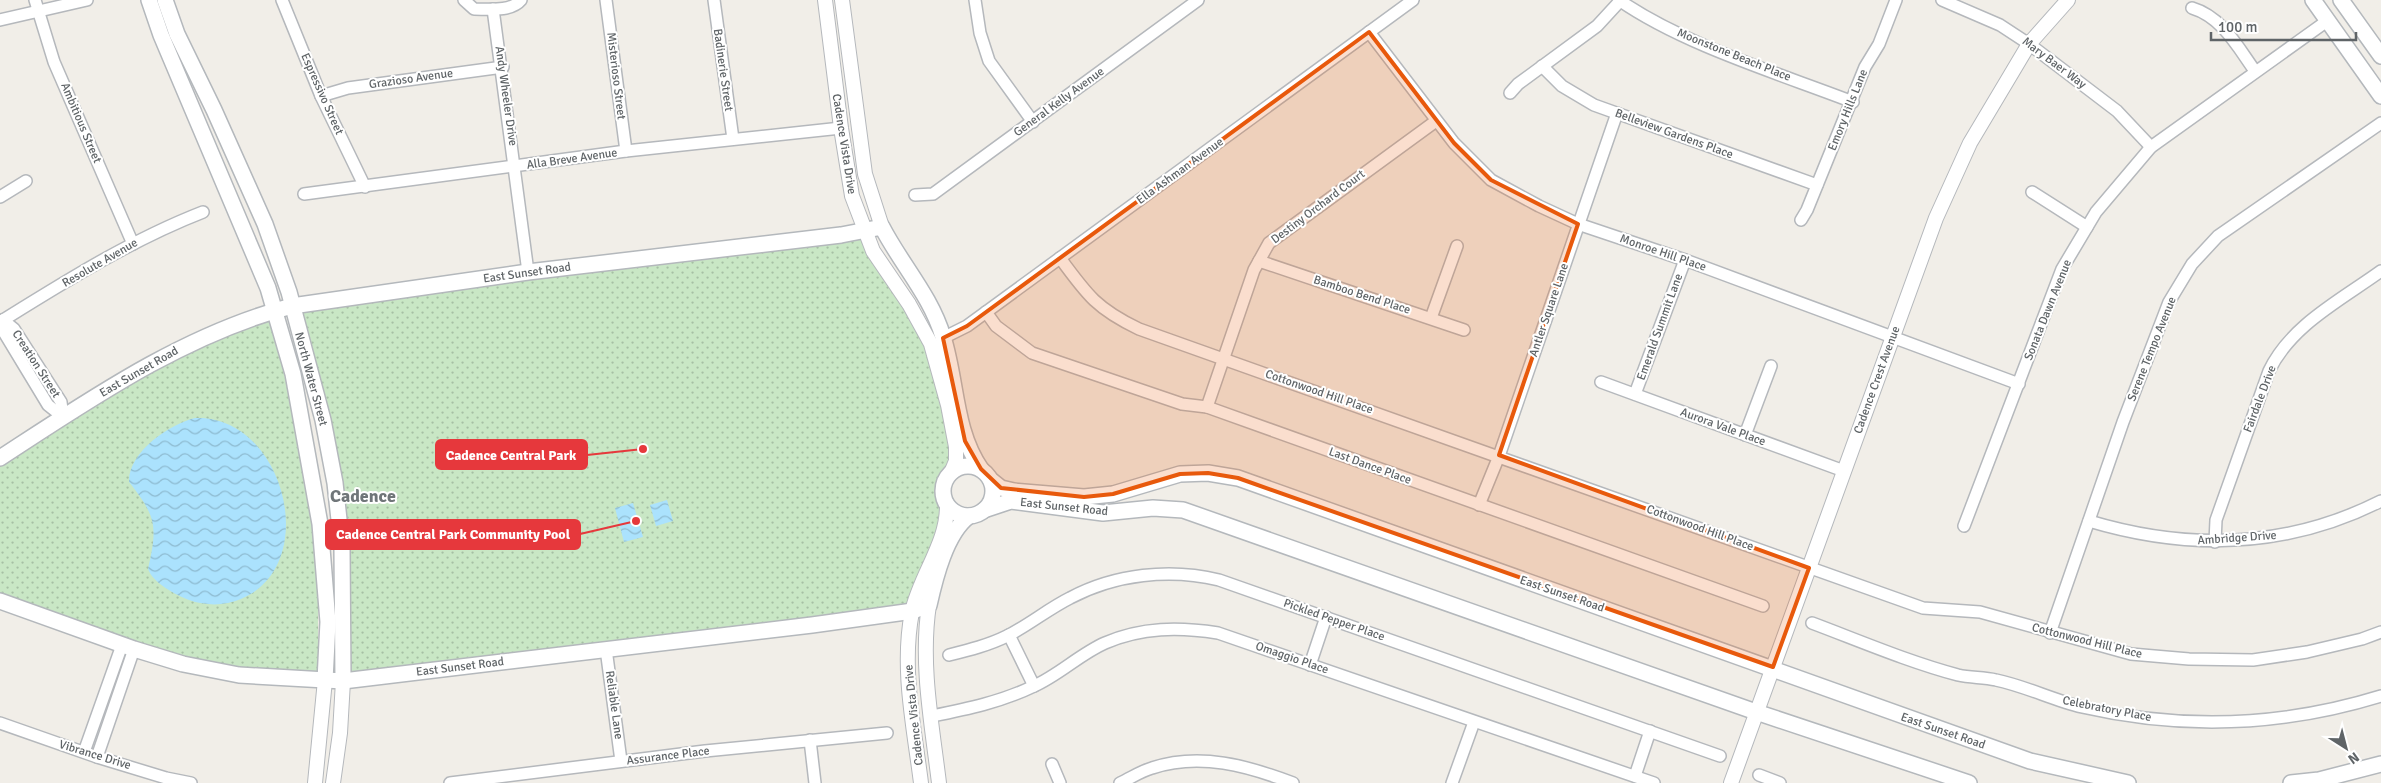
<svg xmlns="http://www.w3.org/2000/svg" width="2381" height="783" font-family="Signika,sans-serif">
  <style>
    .park { fill: url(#park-dots) }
    .water { fill: url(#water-waves) }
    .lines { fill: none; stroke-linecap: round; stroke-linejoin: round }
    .minor-casing { stroke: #b5b8bc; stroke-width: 14 }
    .tertiary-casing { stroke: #b5b8bc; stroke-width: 16 }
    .secondary-casing { stroke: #b4b8bc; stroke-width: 18 }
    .minor { stroke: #fff; stroke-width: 11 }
    .tertiary { stroke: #fff; stroke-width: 14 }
    .secondary { stroke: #fff; stroke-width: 15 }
    .marked { fill: #e8590c; fill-opacity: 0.2; stroke: #e8590c; stroke-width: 4; stroke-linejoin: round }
    .labels { text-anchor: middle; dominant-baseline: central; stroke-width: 4; stroke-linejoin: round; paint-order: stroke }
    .street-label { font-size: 12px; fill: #5f6467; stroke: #fff }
    .district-label { font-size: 18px; font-weight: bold; fill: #707679; stroke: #fff }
    .leader { fill: none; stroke: #e6383c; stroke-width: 2 }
    .callout-dot { fill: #e6383c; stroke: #fff; stroke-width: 2 }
    .callout { fill: #e6383c; stroke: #e6383c; stroke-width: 2 }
    .callout-label { font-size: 14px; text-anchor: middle; font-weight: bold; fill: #fff }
  </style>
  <defs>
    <pattern id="park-dots" width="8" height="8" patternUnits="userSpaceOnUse" patternTransform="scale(1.25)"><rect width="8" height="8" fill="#c9e7c5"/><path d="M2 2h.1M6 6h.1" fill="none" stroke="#a6bfa4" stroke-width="1.8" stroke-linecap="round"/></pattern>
    <pattern id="water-waves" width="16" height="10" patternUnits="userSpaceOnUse" patternTransform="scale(1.25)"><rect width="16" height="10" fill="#abe2fd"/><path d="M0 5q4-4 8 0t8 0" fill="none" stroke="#8ebbd1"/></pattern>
  </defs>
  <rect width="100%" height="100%" fill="#f1eee8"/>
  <g class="park">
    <path d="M861 237 866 244 864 248 913 320 932 365 953 456 952 466 941 488 944 507 942 524 912 605 347 675V656L351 653C351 600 350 546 343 494 335 438 322 384 308 330L304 328 298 311 330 303Z"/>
    <path d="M273 318 310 504 318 598V655L321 658V676L251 672 165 652 0 596V464L182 353Z"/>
  </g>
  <g class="water">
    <path d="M195 418C284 414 323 565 241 599 225 606 206 606 189 600 176 595 153 583 148 569 158 526 156 516 129 482 128 452 170 424 195 418Z"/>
    <path d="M667 500 673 521 656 526 650 505Z"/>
    <path d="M633 503 643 537 624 542 615 508Z"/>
  </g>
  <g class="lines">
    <defs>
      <g id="minor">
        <path d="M35 0 54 62 133 244"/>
        <path d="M282 0 321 96 365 187"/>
        <path d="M464 0 474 9C488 9 511 12 521 0"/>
        <path d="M606 0 626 151"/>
        <path d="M714 0 733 139"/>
        <path d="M975 0 980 33 989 61 1033 122"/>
        <path d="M1619 0C1684 45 1778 73 1853 102"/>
        <path d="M1942 0 2000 25 2029 44 2117 111 2151 147"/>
        <path d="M2192 8C2222 17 2237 46 2255 71"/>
        <path d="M493 9 528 272"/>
        <path d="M0 20 87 0"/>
        <path d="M1369 32 1454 143 1491 180 1539 206 1578 224 1685 260 2019 384"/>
        <path d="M1542 66 1562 86 1594 105 1817 185"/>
        <path d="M1510 93 1518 84 1597 26 1620 1"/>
        <path d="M321 96 348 88 503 67"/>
        <path d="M2032 192 2087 227"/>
        <path d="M304 194 626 151 841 128"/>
        <path d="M915 195 933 194 1198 0"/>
        <path d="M0 197 26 181"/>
        <path d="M1801 220 1807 210 1865 67 1879 44 1896 0"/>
        <path d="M1060 258C1087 295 1097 309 1139 329L1923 608 1980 612 2131 654 2189 659 2253 660 2307 652 2362 639 2381 632"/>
        <path d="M1259 261 1464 330"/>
        <path d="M986 312 996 326 1032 353 1182 404 1207 407 1763 606"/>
        <path d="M1431 318 1457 246"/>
        <path d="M3 320 5 334 48 405 63 417"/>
        <path d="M3 320 14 329 61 402 63 417"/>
        <path d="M0 322C66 281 131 240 203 212"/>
        <path d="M943 338 967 326 1413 0"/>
        <path d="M1601 382 1844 471"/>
        <path d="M1635 394 1685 260"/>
        <path d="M1207 407 1254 270 1269 243 1436 121"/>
        <path d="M1745 435 1771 366"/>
        <path d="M1479 505 1499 456 1617 113"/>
        <path d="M2089 521C2189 551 2286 549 2381 501"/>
        <path d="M1964 526 2062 269 2096 212 2151 147 2327 21"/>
        <path d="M2215 542 2216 520 2269 371C2291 325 2341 300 2381 271"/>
        <path d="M1812 623C1860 641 1909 662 1958 675 1971 678 1983 677 1996 680 2025 686 2053 700 2082 707 2182 730 2284 726 2381 696"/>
        <path d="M2050 633 2123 422 2169 302 2192 264 2218 236 2381 123"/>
        <path d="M1009 635 1034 686"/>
        <path d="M606 649 621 761"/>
        <path d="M949 655C969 650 989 645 1007 636 1029 625 1048 609 1070 598 1115 574 1170 568 1219 580L1720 756"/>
        <path d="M1310 665 1326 617"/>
        <path d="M932 716C967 709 1001 702 1034 686 1059 675 1080 654 1105 643 1142 627 1179 627 1218 633L1654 783"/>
        <path d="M0 723 97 757 166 778 191 783"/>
        <path d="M810 740 815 783"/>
        <path d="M84 752 122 645"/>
        <path d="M97 757 134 649"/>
        <path d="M1052 764 1060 783"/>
        <path d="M1759 775 1780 783"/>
        <path d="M1635 776 1650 731"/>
        <path d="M450 783 705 751 887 733"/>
        <path d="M1120 783C1131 778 1141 771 1152 768 1200 752 1248 766 1293 783"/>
        <path d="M1452 783 1474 722"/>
      </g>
      <g id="tertiary">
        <path d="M825 0 841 128 852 196 873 251 909 304 931 344 948 405 956 447V461L951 473"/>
        <path d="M842 0 865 174 882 227"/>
        <path d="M929 605C920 663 932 725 939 783"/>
        <path d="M315 783 325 680"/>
        <path d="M333 783 340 733 343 681"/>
        <path d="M921 783C914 727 901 668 912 612 920 575 948 543 947 504"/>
        <path d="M1731 783 1936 218 1970 143 2029 44 2068 0"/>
      </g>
      <g id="secondary">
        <path d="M149 0 161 35 268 288 293 374 320 524 328 622 325 680"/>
        <path d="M165 0 177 34 214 110 265 224 289 292 323 420 335 483 342 547 343 681"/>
        <path d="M2313 0 2381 96"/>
        <path d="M2341 0 2381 56"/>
        <path d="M0 458C92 398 185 334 292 306L528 272 841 235 882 227C901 264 931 296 943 337 957 381 954 430 981 469"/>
        <circle cx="968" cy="491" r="25"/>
        <path d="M991 480 1001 488 1014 491 1084 497 1113 494 1180 474 1208 473 1238 478 2030 761 2128 783"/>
        <path d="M984 510 1011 501 1103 513 1153 508 1183 510 1756 712 1969 783"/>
        <path d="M0 601 134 649 183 664 239 675 343 681 812 625 913 611 929 605C935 578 946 533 969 516"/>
        <path d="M2291 783 2319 780 2381 764"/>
      </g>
    </defs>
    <use href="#minor" class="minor-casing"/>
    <use href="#tertiary" class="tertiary-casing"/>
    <use href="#secondary" class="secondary-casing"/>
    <use href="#minor" class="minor"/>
    <use href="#tertiary" class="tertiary"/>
    <use href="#secondary" class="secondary"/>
  </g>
  <path class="marked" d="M1369 32 1454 143 1491 180 1578 224 1499 455 1809 568 1773 667 1238 478 1208 473 1180 474 1113 494 1084 497 1001 488 981 469 965 441 943 338 967 326Z"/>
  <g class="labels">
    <g class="street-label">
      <text transform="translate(1734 55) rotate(22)">Moonstone Beach Place</text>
      <text transform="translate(2054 63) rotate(37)">Mary Baer Way</text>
      <text transform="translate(723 70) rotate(82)">Badinerie Street</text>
      <text transform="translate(616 76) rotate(83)">Misterioso Street</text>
      <text transform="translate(411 79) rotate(-8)">Grazioso Avenue</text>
      <text transform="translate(322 94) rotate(66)">Espressivo Street</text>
      <text transform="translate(506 96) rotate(82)">Andy Wheeler Drive</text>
      <text transform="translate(1059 102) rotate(-36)">General Kelly Avenue</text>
      <text transform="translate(1848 110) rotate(-68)">Emory Hills Lane</text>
      <text transform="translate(81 123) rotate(67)">Ambitious Street</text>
      <text transform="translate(1674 134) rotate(20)">Belleview Gardens Place</text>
      <text transform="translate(844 144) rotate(81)">Cadence Vista Drive</text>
      <text transform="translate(572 159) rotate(-8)">Alla Breve Avenue</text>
      <text transform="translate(1180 171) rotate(-36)">Ella Ashman Avenue</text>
      <text transform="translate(1318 207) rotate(-37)">Destiny Orchard Court</text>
      <text transform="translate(1663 253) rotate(19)">Monroe Hill Place</text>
      <text transform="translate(100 263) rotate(-30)">Resolute Avenue</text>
      <text transform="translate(527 273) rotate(-8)">East Sunset Road</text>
      <text transform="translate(1362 295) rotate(18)">Bamboo Bend Place</text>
      <text transform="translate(1549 310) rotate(-71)">Antler Square Lane</text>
      <text transform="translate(2048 310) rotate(-68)">Sonata Dawn Avenue</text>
      <text transform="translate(1660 327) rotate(-70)">Emerald Summit Lane</text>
      <text transform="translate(2152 349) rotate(-68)">Serene Tempo Avenue</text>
      <text transform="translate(36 364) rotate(57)">Creation Street</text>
      <text transform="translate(139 372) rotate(-30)">East Sunset Road</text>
      <text transform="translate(311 379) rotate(75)">North Water Street</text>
      <text transform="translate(1877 380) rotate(-70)">Cadence Crest Avenue</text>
      <text transform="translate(1319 392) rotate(19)">Cottonwood Hill Place</text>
      <text transform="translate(2260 399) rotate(-69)">Fairdale Drive</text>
      <text transform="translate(1723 427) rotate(20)">Aurora Vale Place</text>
      <text transform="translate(1370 466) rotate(20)">Last Dance Place</text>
      <text transform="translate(1064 507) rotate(6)">East Sunset Road</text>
      <text transform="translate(1700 528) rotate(20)">Cottonwood Hill Place</text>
      <text transform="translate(2237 538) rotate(-4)">Ambridge Drive</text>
      <text transform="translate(1562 594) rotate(19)">East Sunset Road</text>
      <text transform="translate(1334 620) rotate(19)">Pickled Pepper Place</text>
      <text transform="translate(2087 641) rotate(14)">Cottonwood Hill Place</text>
      <text transform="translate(1292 658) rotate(19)">Omaggio Place</text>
      <text transform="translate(460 667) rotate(-7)">East Sunset Road</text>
      <text transform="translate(614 705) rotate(82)">Reliable Lane</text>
      <text transform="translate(2107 709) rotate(11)">Celebratory Place</text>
      <text transform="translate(914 715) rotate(-96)">Cadence Vista Drive</text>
      <text transform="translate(1943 731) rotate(19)">East Sunset Road</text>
      <text transform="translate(95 755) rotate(17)">Vibrance Drive</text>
      <text transform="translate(668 756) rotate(-7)">Assurance Place</text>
    </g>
    <g class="district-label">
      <text x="363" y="496">Cadence</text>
    </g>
  </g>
  <path class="leader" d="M643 449L587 455M636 521L580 534"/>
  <g class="callout-dot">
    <circle cx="643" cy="449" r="5"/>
    <circle cx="636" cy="521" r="5"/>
  </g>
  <g class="callout">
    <rect x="436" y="440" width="151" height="29" rx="5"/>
    <rect x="326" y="520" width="254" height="29" rx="5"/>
  </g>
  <g class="callout-label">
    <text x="511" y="460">Cadence Central Park</text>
    <text x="453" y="539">Cadence Central Park Community Pool</text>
  </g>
  <g transform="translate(2346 748) rotate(144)" stroke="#ffffff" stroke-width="4" paint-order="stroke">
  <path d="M0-4L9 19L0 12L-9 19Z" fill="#5f6467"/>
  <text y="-8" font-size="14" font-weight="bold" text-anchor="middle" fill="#5f6467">N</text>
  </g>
  <path d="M2211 32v8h145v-8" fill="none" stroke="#5f6467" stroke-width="2.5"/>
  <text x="2218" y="32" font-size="15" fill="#5f6467" stroke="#ffffff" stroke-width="4" paint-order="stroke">100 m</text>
</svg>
